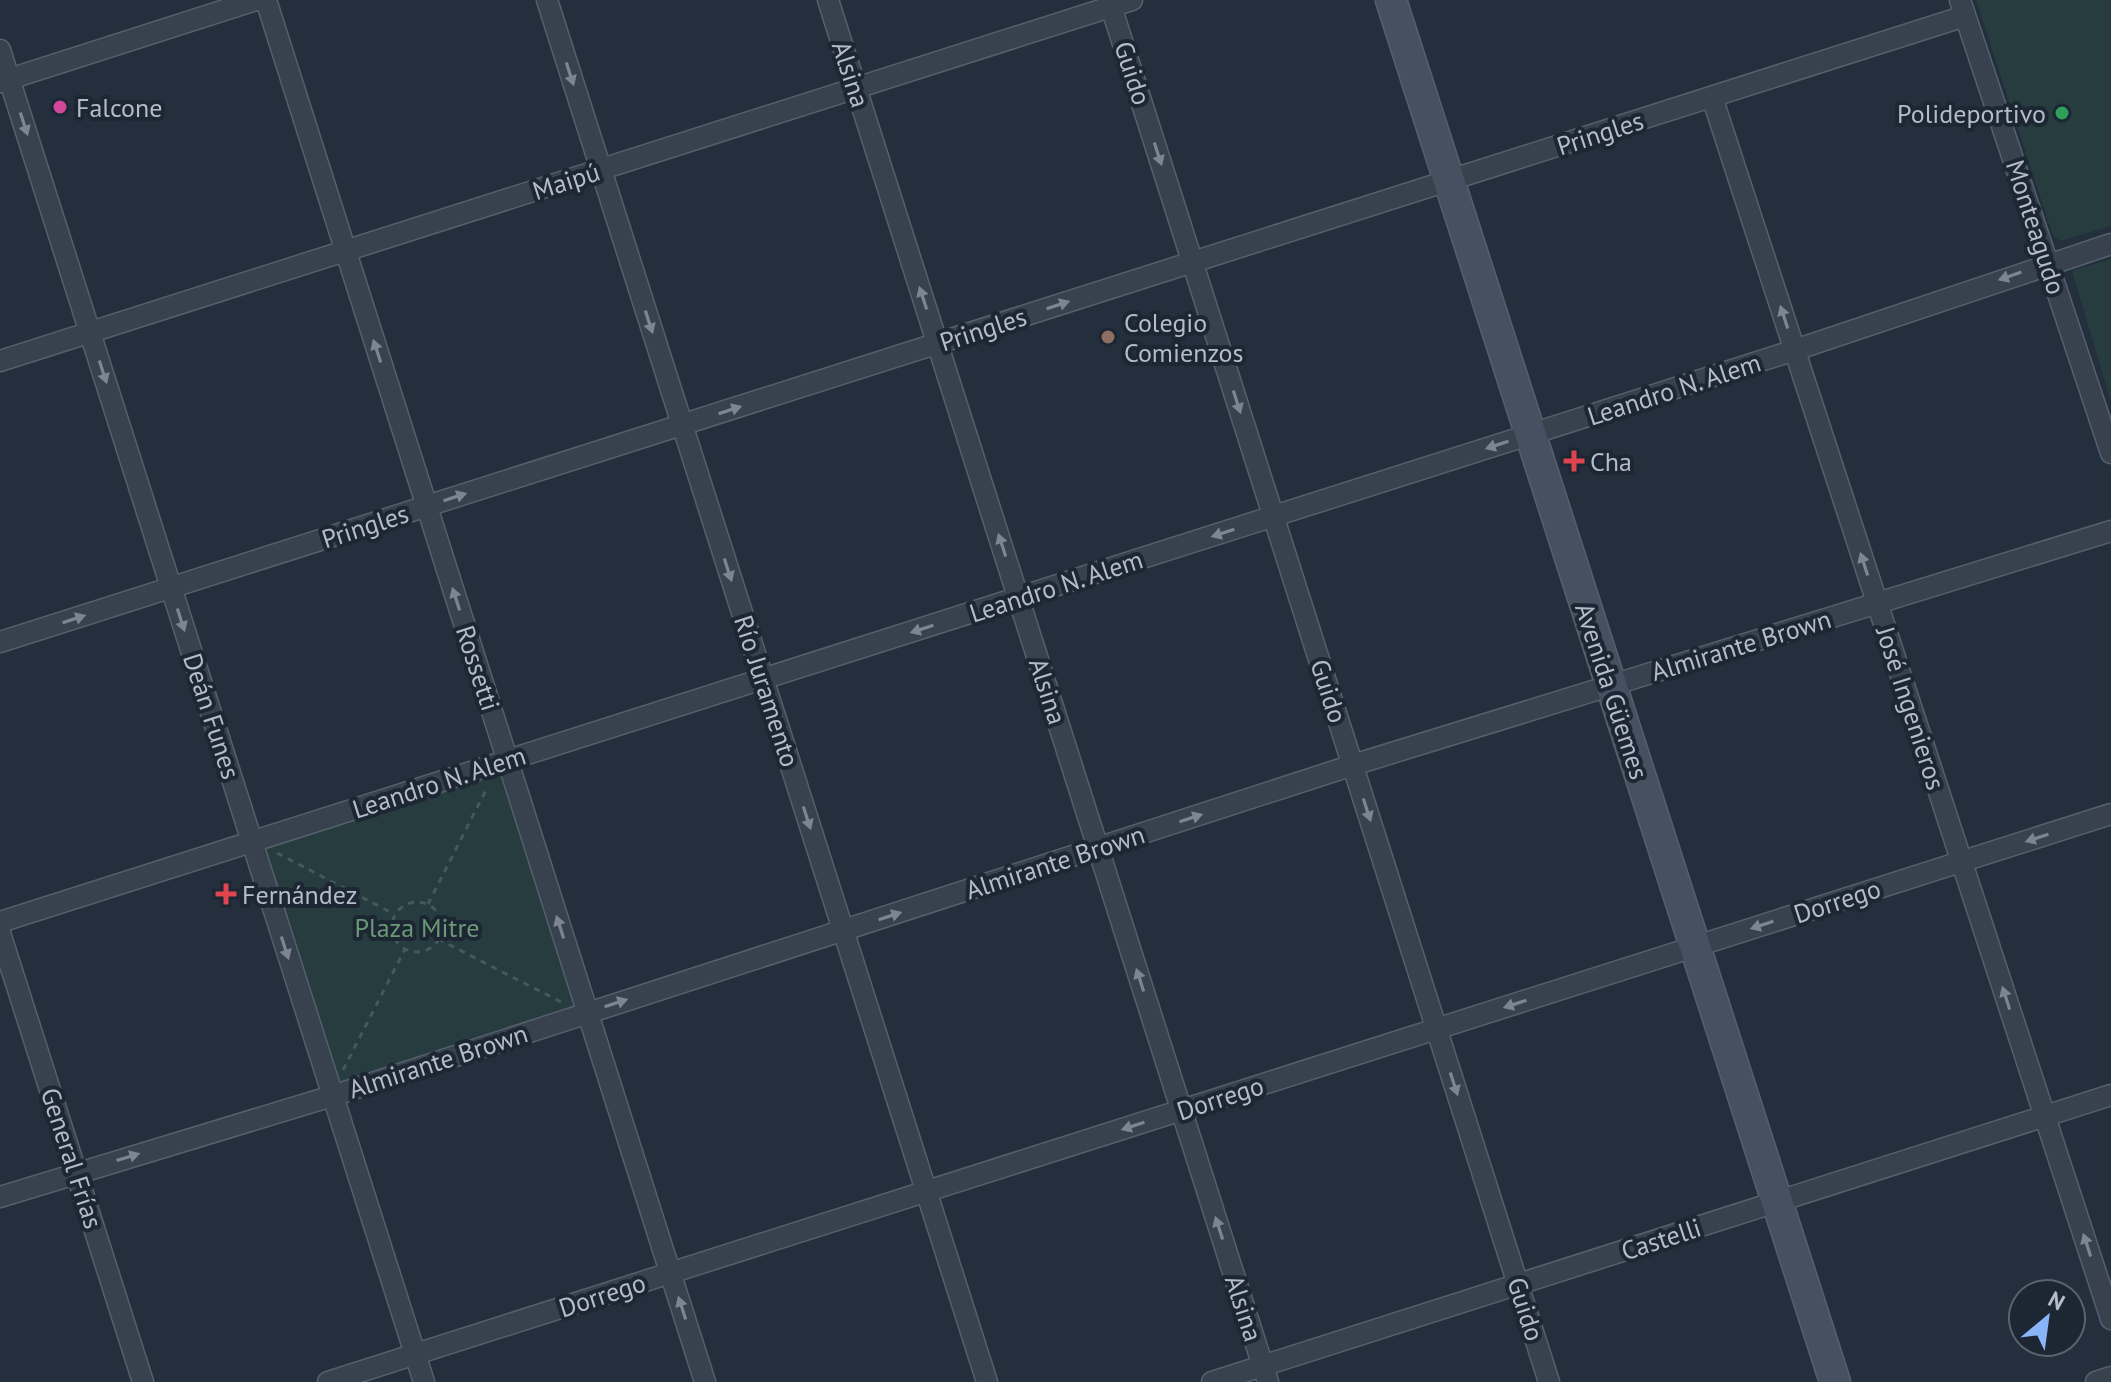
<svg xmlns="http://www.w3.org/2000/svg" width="2111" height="1382" font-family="'PT Sans',sans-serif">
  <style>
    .green { fill: #263c3f }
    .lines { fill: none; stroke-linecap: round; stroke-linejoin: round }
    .minor-casing { stroke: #565f6c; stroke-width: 23 }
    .secondary-casing { stroke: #565f6c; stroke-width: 33 }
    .path { stroke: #44595c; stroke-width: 3; stroke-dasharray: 6 6; stroke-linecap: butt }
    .minor { stroke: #38414e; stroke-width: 20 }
    .secondary { stroke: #465061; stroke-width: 30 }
    .oneway { fill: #7c8592 }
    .hotel-dot { fill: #d1479c; stroke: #1d2633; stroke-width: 3 }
    .leisure-dot { fill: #2e9e5b; stroke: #1d2633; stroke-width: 3 }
    .education-dot { fill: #8d6e63; stroke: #1d2633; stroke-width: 3 }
    .health-dot { fill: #e0444e; stroke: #1d2633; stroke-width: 3 }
    .labels { text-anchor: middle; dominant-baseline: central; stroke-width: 8; stroke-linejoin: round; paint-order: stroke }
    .street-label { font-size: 26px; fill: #b4bcc9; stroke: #1d2633 }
    .poi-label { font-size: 26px; fill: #b4bcc9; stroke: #1d2633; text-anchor: start }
    .park-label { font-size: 26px; fill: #6b9a76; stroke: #1d2633 }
  </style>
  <rect width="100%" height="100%" fill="#242f3e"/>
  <g class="green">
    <path d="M1976 0H2111V226L2061 241 2053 236Z"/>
    <path d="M2111 259V402L2072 271Z"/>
    <path d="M499 766 578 1011 333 1090 257 842Z"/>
  </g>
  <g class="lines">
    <defs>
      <g id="minor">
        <path d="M266 0 705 1382"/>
        <path d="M547 0 987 1382"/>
        <path d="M828 0 1268 1382"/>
        <path d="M1109 0 1549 1382"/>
        <path d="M1960 0 2111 453"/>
        <path d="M0 50 424 1382"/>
        <path d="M0 82 256 0"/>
        <path d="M1712 97 2111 1319"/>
        <path d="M0 361 1132 0"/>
        <path d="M0 642 1965 16"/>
        <path d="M0 922 1795 350 2111 244"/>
        <path d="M0 933 143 1382"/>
        <path d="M0 1197 332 1096 1353 765 2111 531"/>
        <path d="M328 1382 2111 814"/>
        <path d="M1212 1382 2111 1095"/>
        <path d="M2096 1382 2111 1377"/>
      </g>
      <path id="secondary" d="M1391 0 1835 1382"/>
    </defs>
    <use href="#minor" class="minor-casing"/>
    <use href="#secondary" class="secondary-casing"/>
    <g class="path">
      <path d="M277 853 394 914"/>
      <circle cx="417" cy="927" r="25"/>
      <path d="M428 904 487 788"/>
      <path d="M438 939 563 1003"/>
      <path d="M343 1070 405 949"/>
    </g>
    <use href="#minor" class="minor"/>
    <use href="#secondary" class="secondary"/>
  </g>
  <defs><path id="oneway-solid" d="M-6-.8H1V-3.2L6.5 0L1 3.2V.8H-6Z" transform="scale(2)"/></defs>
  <g class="oneway">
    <use href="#oneway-solid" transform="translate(570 74) rotate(72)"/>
    <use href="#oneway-solid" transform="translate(24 124) rotate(72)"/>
    <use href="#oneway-solid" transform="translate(1158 154) rotate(72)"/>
    <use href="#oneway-solid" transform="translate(2010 276) rotate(161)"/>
    <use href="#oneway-solid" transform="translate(923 298) rotate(-108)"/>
    <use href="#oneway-solid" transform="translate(1058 305) rotate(-18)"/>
    <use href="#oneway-solid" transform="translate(1784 317) rotate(-108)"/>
    <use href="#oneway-solid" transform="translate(649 322) rotate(72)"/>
    <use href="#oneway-solid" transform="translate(377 351) rotate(-108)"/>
    <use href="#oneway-solid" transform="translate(103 372) rotate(72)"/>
    <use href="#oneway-solid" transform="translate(1237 402) rotate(72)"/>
    <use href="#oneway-solid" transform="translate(730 410) rotate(-18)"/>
    <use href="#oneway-solid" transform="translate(1497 445) rotate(162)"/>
    <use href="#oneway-solid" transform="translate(455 497) rotate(-18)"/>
    <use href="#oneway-solid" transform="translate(1223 533) rotate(162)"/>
    <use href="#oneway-solid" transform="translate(1002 545) rotate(-108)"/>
    <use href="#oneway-solid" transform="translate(1864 564) rotate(-108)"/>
    <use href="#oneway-solid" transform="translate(728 570) rotate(72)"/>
    <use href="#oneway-solid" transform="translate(456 599) rotate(-108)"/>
    <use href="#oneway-solid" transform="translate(74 619) rotate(-18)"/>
    <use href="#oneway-solid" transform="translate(181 620) rotate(72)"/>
    <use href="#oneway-solid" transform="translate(922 629) rotate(162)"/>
    <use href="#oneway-solid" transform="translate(1367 810) rotate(72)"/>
    <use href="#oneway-solid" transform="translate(807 818) rotate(72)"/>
    <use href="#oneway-solid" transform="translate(1191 818) rotate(-18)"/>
    <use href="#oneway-solid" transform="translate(2037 838) rotate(162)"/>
    <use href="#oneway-solid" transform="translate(890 916) rotate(-18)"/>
    <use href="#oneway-solid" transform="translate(1762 925) rotate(162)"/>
    <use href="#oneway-solid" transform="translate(560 927) rotate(-108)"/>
    <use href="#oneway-solid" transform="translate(285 948) rotate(72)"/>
    <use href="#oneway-solid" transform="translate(1140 980) rotate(-108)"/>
    <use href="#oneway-solid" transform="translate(2006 998) rotate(-108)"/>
    <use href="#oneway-solid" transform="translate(616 1003) rotate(-18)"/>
    <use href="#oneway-solid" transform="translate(1515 1004) rotate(162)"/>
    <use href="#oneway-solid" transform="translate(1454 1084) rotate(72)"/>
    <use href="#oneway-solid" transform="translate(1133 1126) rotate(162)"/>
    <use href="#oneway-solid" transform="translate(128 1157) rotate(-17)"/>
    <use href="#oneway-solid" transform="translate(1219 1228) rotate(-108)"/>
    <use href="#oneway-solid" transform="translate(2087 1245) rotate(-108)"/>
    <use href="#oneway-solid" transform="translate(682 1308) rotate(-108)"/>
  </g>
  <circle class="hotel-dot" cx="60" cy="107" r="8"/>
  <circle class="leisure-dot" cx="2062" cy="113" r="8"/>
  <circle class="education-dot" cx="1108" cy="337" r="8"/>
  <g class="health-dot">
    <path d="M1570 449h8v8h8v8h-8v8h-8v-8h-8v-8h8z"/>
    <path d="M222 882h8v8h8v8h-8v8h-8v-8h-8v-8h8z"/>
  </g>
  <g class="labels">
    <g class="street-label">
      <text transform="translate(1133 73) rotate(72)">Guido</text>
      <text transform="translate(851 74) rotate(72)">Alsina</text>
      <text transform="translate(1600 133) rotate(-18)">Pringles</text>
      <text transform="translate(566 181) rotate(-18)">Maipú</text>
      <text transform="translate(2036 227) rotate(72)">Monteagudo</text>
      <text transform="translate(983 329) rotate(-18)">Pringles</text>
      <text transform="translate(1674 389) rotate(-18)">Leandro N. Alem</text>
      <text transform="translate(365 526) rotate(-18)">Pringles</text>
      <text transform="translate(1056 586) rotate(-18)">Leandro N. Alem</text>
      <text transform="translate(1741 645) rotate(-17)">Almirante Brown</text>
      <text transform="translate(478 668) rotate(72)">Rossetti</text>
      <text transform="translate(767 691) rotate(72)">Río Juramento</text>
      <text transform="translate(1048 691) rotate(72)">Alsina</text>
      <text transform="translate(1329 691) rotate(72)">Guido</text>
      <text transform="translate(1612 691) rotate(72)">Avenida Güemes</text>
      <text transform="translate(1911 708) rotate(72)">José Ingenieros</text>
      <text transform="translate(212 716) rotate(72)">Deán Funes</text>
      <text transform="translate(439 782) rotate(-18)">Leandro N. Alem</text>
      <text transform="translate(1055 862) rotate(-18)">Almirante Brown</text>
      <text transform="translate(1837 901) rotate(-18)">Dorrego</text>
      <text transform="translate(438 1061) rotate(-18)">Almirante Brown</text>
      <text transform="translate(1220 1098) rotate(-18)">Dorrego</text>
      <text transform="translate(72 1158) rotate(72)">General Frías</text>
      <text transform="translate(1661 1239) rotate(-18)">Castelli</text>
      <text transform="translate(602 1295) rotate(-18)">Dorrego</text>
      <text transform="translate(1244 1308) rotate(72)">Alsina</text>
      <text transform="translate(1526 1309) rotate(72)">Guido</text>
    </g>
    <g class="poi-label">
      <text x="76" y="107">Falcone</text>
      <text x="2046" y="113" text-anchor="end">Polideportivo</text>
      <text x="1124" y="322">Colegio<tspan x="1124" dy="30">Comienzos</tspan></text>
      <text x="1590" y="461">Cha</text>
      <text x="242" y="894">Fernández</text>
    </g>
    <g class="park-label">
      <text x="417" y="927">Plaza Mitre</text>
    </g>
  </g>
  <g transform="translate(2047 1318) rotate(29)"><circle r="38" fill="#1d2633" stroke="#59626f" stroke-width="2"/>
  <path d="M0-6L14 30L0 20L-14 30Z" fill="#8ab4f8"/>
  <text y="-12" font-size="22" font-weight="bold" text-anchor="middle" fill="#b4bcc9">N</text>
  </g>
</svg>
